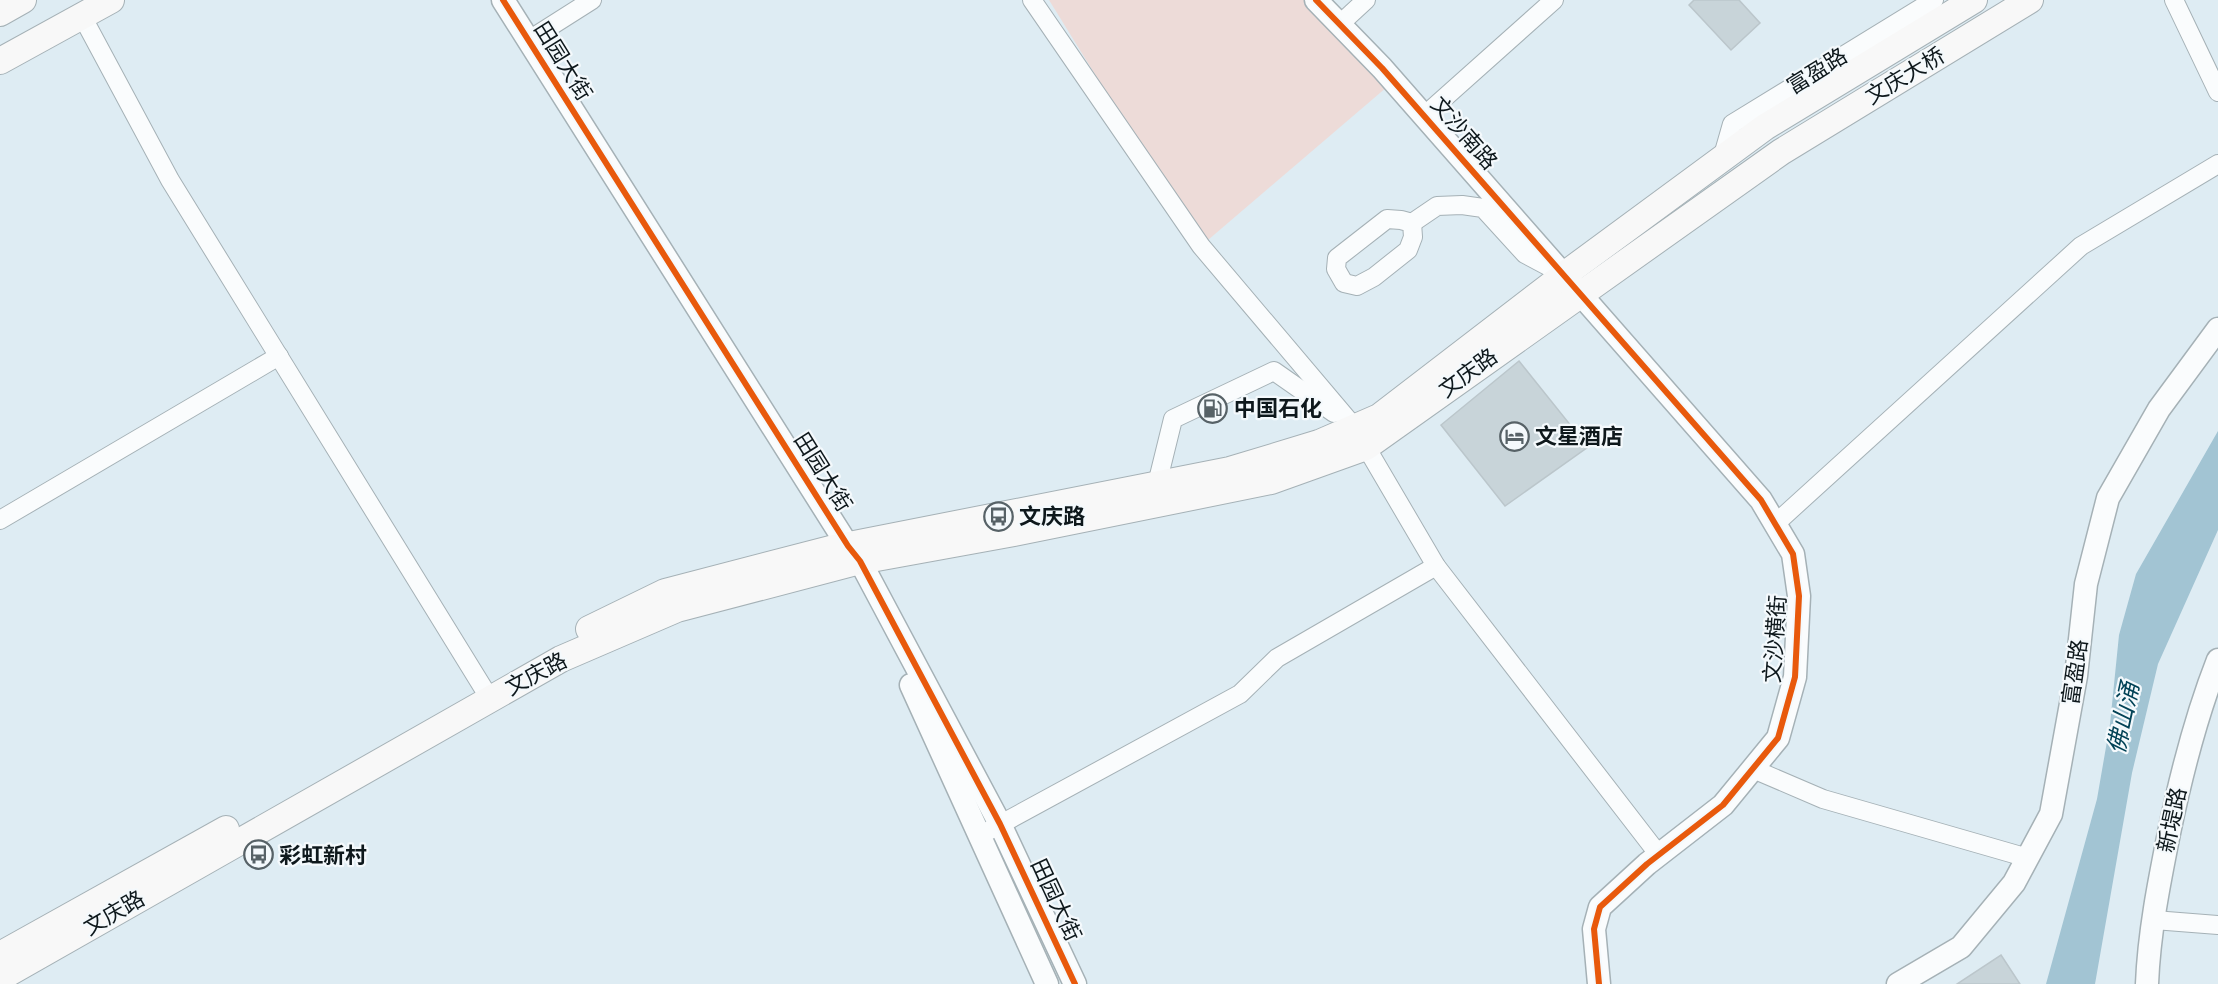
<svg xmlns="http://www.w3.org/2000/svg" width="2218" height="984" font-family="'Zilla Slab','Noto Sans SC',serif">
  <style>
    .green { fill: #eddbd8 }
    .water { fill: #a2c4d3 }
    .building { fill: #c8d4d9; stroke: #bbc6cb; stroke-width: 1.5 }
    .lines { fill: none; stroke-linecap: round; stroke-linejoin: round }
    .minor-casing { stroke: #a5b1b6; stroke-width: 20 }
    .tertiary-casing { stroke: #a5b1b6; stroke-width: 25 }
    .secondary-casing { stroke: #a5b1b6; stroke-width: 28 }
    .minor { stroke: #fafcfd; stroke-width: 18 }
    .tertiary { stroke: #fafcfd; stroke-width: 22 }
    .secondary { stroke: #f8f8f8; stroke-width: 26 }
    .cycleway-casing { stroke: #f4f9fc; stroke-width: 10 }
    .cycleway { stroke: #e8590c; stroke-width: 6 }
    .labels { text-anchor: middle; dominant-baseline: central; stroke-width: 4.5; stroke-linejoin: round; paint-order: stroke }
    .street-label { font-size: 22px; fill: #0e181c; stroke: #f4f9fc }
    .poi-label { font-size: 22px; font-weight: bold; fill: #0e181c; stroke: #f4f9fc; text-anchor: start }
    .water-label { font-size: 24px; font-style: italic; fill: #024256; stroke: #f4f9fc }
  </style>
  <rect width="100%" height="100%" fill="#deecf3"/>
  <path class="green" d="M1049 0H1315L1394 81 1201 246Z"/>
  <path class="water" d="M2218 431V530L2158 664 2132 773 2095 984H2046L2097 799 2110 724 2119 635 2136 574Z"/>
  <g class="building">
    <path d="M1694 0H1739L1760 23 1731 50 1689 5Z"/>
    <path d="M1519 361 1588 447 1505 506 1441 425Z"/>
    <path d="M2001 955 2020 984H1957Z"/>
  </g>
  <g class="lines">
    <defs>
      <g id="minor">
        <path d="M1032 0 1201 246 1355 428 1436 566 1659 855"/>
        <path d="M2174 0 2218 92"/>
        <path d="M82 16 170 180 490 699"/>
        <path d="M1340 24 1366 0"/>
        <path d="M529 40 592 0"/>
        <path d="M1424 116 1554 0"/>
        <path d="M1722 159 1732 124 1934 0"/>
        <path d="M1387 219 1401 220 1412 223 1413 237 1408 250 1374 277 1357 286 1344 283 1336 269 1337 258Z"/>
        <path d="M1412 223 1437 206 1462 205 1483 208 1525 254 1557 271"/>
        <path d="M1157 484 1173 419 1274 371 1334 413"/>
        <path d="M0 520 279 356"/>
        <path d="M1775 524 2081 246 2218 164"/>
        <path d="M1753 769 1823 799 2028 858"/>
        <path d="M990 830 1240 694 1277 658 1436 566"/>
        <path d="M2154 920 2218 925"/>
      </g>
      <g id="tertiary">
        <path d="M503 0 848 546 860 561 1000 824 1075 984"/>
        <path d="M1316 0 1382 68 1761 500 1793 554 1799 596 1795 677 1778 738 1723 805 1647 864 1600 907 1594 929 1599 984"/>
        <path d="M911 685 1047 984"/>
        <path d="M1898 984 1961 947 2014 883 2051 814 2076 676 2086 584 2108 498 2159 409 2218 329"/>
        <path d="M2147 984C2149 933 2159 883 2169 833 2181 775 2196 716 2218 660"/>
      </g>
      <g id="secondary">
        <path d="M0 13 23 0"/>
        <path d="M0 61 111 0"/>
        <path d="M589 629 665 592 834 548 1230 470 1319 443 1379 417 1564 275 1765 127 1974 0"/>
        <path d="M0 955 226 829"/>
        <path d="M0 978 561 659 677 609 860 561 1014 533 1271 481 1366 447 1781 152 2030 0"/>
      </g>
    </defs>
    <use href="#minor" class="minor-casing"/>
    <use href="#tertiary" class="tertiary-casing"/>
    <use href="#secondary" class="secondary-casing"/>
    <use href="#minor" class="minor"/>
    <use href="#tertiary" class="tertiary"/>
    <use href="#secondary" class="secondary"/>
    <defs>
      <g id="cycleway">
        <path d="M503 0 848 546 860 561 1000 824 1075 984"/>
        <path d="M1316 0 1382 68 1761 500 1793 554 1799 596 1795 677 1778 738 1723 805 1647 864 1600 907 1594 929 1599 984"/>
      </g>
    </defs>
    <use href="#cycleway" class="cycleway-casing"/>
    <use href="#cycleway" class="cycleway"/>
  </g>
  <defs>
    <symbol id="fuel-ring" viewBox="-11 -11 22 22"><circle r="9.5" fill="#f4f9fc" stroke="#576267" stroke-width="1.5"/><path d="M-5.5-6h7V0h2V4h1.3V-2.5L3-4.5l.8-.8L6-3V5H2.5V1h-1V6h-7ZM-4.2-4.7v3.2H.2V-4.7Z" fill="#576267"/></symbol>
    <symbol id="hotel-ring" viewBox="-11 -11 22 22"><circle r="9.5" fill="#f4f9fc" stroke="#576267" stroke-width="1.5"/><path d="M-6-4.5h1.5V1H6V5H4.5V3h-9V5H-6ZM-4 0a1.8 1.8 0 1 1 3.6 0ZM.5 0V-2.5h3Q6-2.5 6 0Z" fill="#576267"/></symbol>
    <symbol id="bus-ring" viewBox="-11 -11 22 22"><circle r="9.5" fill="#f4f9fc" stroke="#576267" stroke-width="1.5"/><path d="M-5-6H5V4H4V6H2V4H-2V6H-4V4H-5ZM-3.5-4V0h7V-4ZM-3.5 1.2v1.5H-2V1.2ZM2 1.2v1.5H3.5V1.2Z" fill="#576267"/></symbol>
  </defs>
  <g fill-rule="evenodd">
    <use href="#fuel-ring" x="1196" y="392" width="33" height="33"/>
    <use href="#hotel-ring" x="1498" y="420" width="33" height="33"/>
    <use href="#bus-ring" x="982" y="500" width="33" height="33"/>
    <use href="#bus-ring" x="242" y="838" width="33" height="33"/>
  </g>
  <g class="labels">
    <g class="street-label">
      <text transform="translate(563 61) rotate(58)">田园大街</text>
      <text transform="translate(1817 71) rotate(-32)">富盈路</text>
      <text transform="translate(1905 76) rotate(-31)">文庆大桥</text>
      <text transform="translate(1464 133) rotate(49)">文沙南路</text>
      <text transform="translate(1468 373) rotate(-36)">文庆路</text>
      <text transform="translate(823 472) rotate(58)">田园大街</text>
      <text transform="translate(1775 639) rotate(-86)">文沙横街</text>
      <text transform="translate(2075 672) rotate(-82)">富盈路</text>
      <text transform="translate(536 674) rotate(-28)">文庆路</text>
      <text transform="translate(2172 820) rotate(-78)">新堤路</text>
      <text transform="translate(1056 900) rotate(65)">田园大街</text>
      <text transform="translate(114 913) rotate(-30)">文庆路</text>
    </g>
    <g class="poi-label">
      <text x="1234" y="408">中国石化</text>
      <text x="1535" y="436">文星酒店</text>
      <text x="1019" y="516">文庆路</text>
      <text x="279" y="855">彩虹新村</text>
    </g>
    <g class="water-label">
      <text transform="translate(2123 718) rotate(-78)">佛山涌</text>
    </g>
  </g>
</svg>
